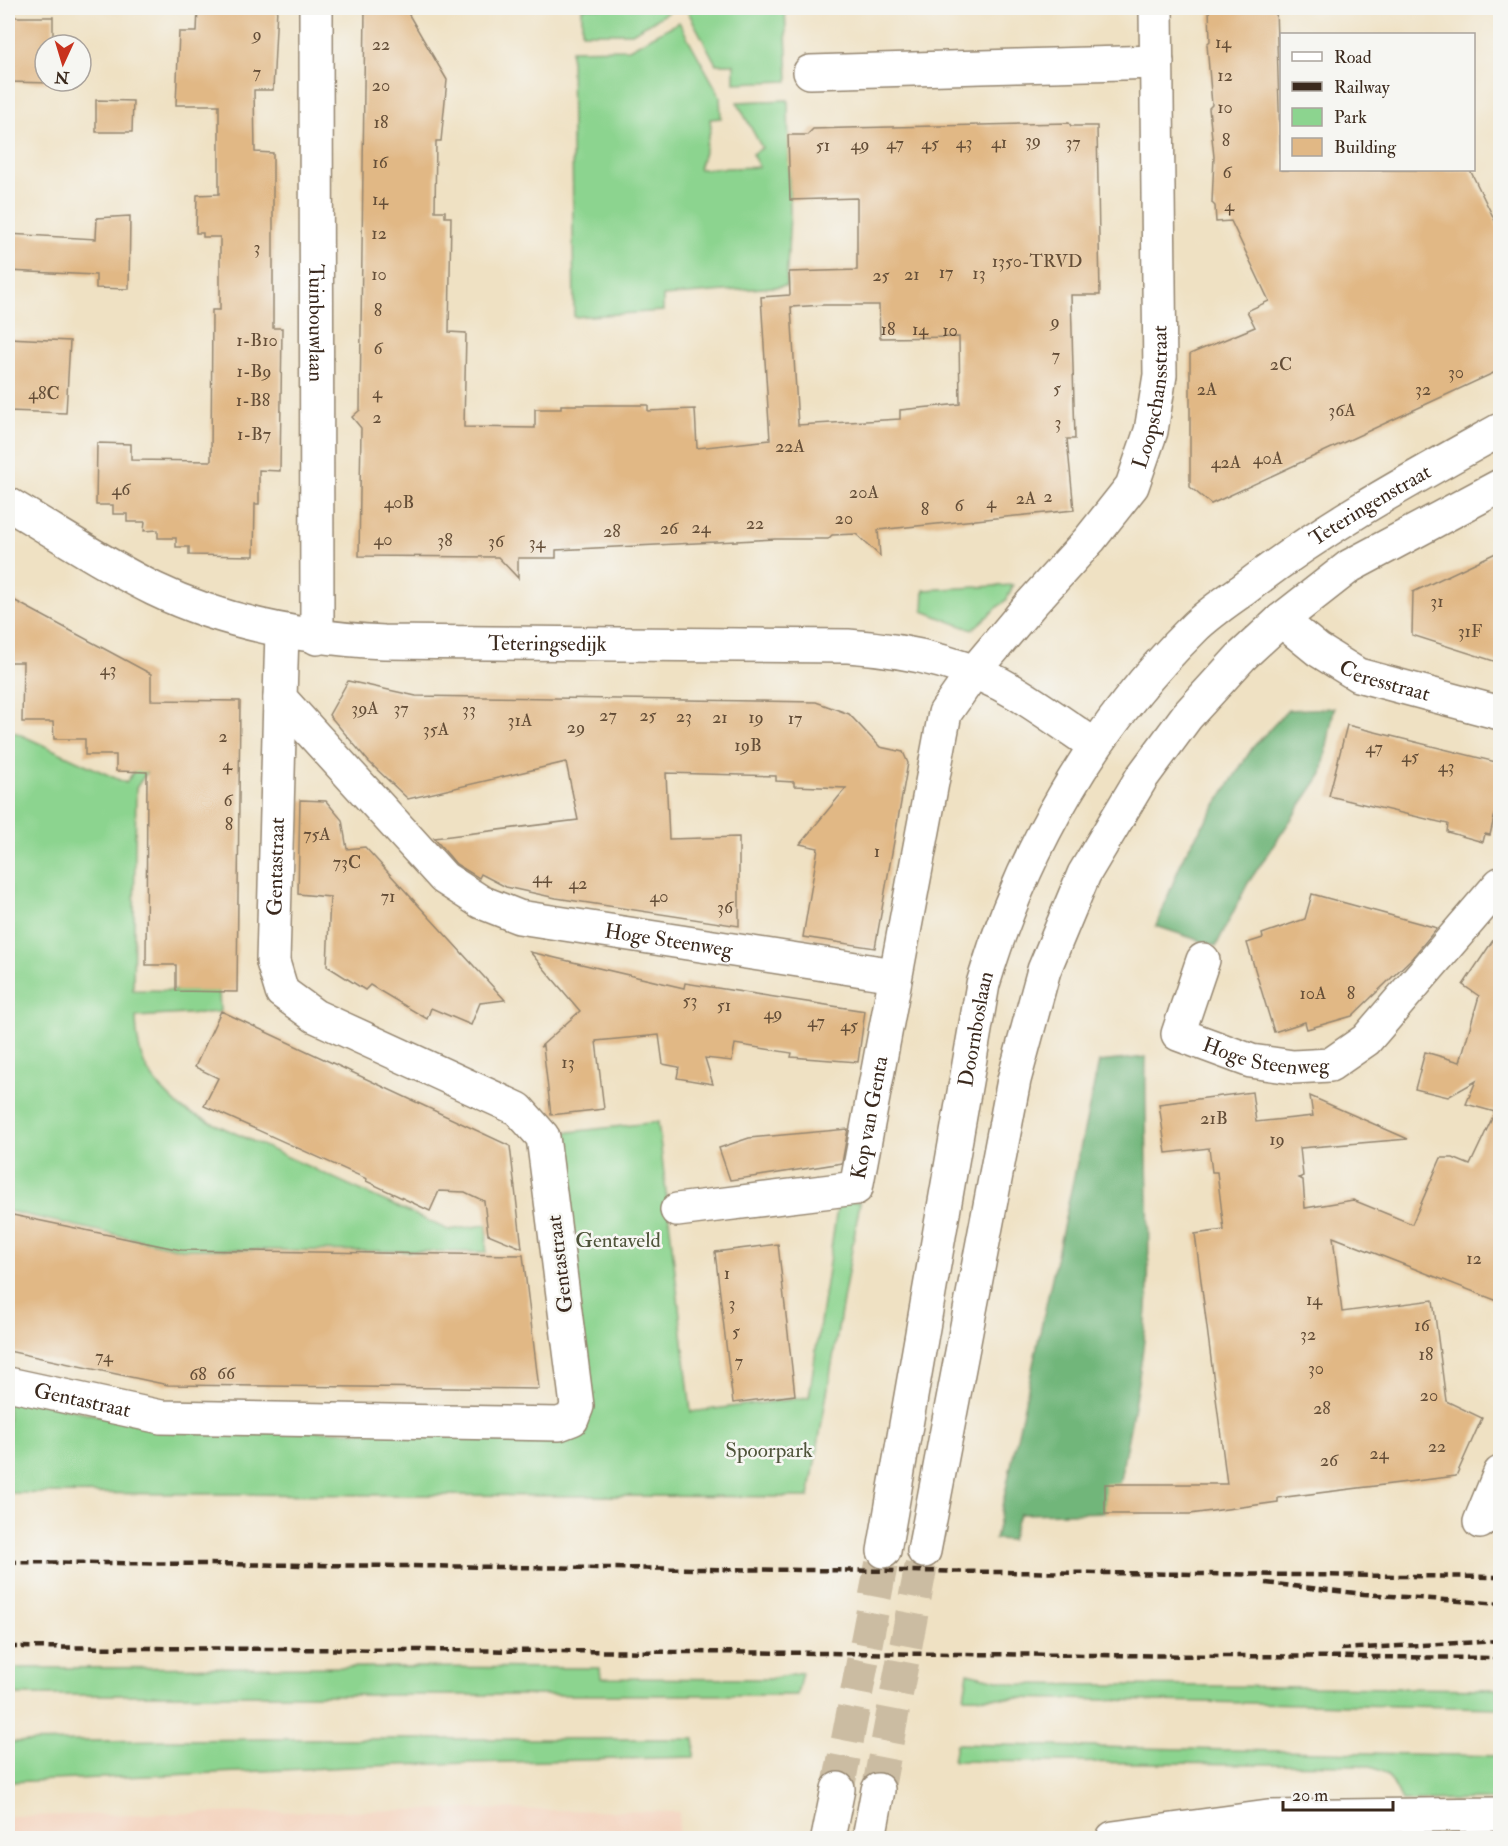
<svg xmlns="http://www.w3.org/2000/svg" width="1508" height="1846" font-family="'IM FELL Double Pica',serif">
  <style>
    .built { fill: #f4d4bf }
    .green { fill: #8cd48f; stroke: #647f56; stroke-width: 1.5 }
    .forest { fill: #71b67a; stroke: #56704c; stroke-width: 1.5 }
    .building { fill: #e1b885; fill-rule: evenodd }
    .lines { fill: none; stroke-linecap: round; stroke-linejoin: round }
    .major-tunnel { stroke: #cbbca2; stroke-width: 33; stroke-dasharray: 33 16; stroke-linecap: butt }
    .minor-casing { stroke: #958670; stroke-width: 36 }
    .major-casing { stroke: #958670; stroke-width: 36 }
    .minor { stroke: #fff; stroke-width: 33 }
    .major { stroke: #fff; stroke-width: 33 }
    .rail { stroke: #3b2a1e; stroke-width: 4.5; stroke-dasharray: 9 4.5; stroke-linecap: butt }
    .labels { text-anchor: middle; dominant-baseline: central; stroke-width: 5; stroke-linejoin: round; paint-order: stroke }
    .number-label { font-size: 18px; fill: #644e38 }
    .street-label { font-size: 21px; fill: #3b2a1e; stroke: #f6f6f2 }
    .park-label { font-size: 21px; fill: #4f543a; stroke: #f6f6f2 }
  </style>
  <rect width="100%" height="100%" fill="#f6f6f2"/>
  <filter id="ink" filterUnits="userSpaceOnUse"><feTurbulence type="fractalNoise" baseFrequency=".0167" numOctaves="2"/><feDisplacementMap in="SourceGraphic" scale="12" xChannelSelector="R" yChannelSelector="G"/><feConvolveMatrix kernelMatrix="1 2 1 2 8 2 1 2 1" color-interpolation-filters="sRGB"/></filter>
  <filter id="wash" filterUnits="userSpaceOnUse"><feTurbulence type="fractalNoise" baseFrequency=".008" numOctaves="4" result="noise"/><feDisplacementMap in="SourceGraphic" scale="24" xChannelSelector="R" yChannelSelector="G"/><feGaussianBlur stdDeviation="1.35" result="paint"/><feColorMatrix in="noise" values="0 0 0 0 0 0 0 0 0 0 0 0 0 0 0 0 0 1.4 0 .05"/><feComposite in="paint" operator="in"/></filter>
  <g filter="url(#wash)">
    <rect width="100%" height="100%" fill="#efe1c3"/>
    <path class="built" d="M467 1809 679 1812 678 1838H8V1816Z"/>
    <g class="green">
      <path d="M582 8H671L672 10 632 33H582Z"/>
      <path d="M686 8H785L788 81 734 83V64H716Z"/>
      <path d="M679 22 720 96 721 118 710 119 711 128 699 169 759 167 752 154 762 148 737 102 788 100 790 214 786 286 663 296V311L574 317 571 50 629 49Z"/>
      <path d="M1013 585 1007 599 972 630 923 611 924 590Z"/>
      <path d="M8 729 126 783 150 747 175 730 136 788 133 990 219 991 220 1012 136 1017C137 1064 148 1077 182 1109L448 1230 487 1225 486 1252 181 1249 8 1211Z"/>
      <path d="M658 1122 691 1412 809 1397 838 1202H860L809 1497 8 1493V1396L162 1429 586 1434 552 1134Z"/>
      <path d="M400 1667 600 1668 601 1678 769 1679 802 1672 797 1695H8V1668Z"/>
      <path d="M968 1673 1015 1684 1497 1689 1500 1708 964 1697Z"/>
      <path d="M264 1739H695L694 1757 396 1765 8 1782V1742Z"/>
      <path d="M956 1744 1500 1756 1499 1800 1402 1801C1390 1776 1388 1769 1360 1765L953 1761Z"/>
    </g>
    <g class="forest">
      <path d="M1334 708 1322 774 1248 883 1216 946 1156 926 1184 855 1253 747 1288 710Z"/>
      <path d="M1146 1057C1144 1141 1152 1224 1147 1309 1142 1377 1126 1445 1114 1512L1019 1514 1011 1540 995 1539 1099 1062Z"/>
    </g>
    <g id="blocks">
      <g class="building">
        <path d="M198 8H277L273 90H254L255 152 273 153V328H282L280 471 259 470V504H255L254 556 189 555V547H176V538H158V530L144 531 145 522H127V514H113V505H96L97 443 131 444V460L211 461 212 310H220V237H203V233H196L197 195 219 194V105H176L179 32H197Z"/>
        <path d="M365 8H405L447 80 441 141H436L435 211H445V217H451L449 332 466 333 464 427 535 428V409H561V405H648V411L695 409 697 448 770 440 761 297 790 295 789 272 857 270V198L790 200 788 135H807L813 129 848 128 1069 123 1071 126H1097L1100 295H1071L1075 439H1067L1074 510 878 530 880 556 856 534 832 535 828 539H776L556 550V558H518V578L498 557 359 556 361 428 352 417 360 410ZM824 305H879L880 338 959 337 960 404 900 410V419L798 425 791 307Z"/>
        <path d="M1209 8H1276L1281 170H1470L1500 231V370L1211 504 1190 487V354L1255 327 1247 311 1269 301 1231 221 1216 222 1215 206 1212 203 1214 157 1209 108 1212 105 1207 44 1210 41Z"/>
        <path d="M8 17H53V45H45V81H52V83L8 82Z"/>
        <path d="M96 100 133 101 132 132H96Z"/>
        <path d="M130 216 129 289 96 288V275L8 271V234L96 239 97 218Z"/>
        <path d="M8 338 70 341 66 413 8 411Z"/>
        <path d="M1500 551V663L1412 635 1413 592Z"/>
        <path d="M8 597 151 674V700L240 701 237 992 176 991V965H146L147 772 116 771V755H85V739H54L53 722H22L23 662H8Z"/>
        <path d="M348 681 416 696 816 702 849 714 880 747 903 752 908 763 875 948 803 937 818 848 800 844 846 788 794 786V782L776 781V776L666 773 669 839 739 837V926L556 898 506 887 481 874 479 878 456 864 434 838 578 820 566 762 408 799 369 762 329 715Z"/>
        <path d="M1347 725 1500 763V815L1495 814 1490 835 1485 834 1483 842 1447 832 1448 824 1329 796Z"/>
        <path d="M300 800 326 801 342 820 347 849 365 847 505 1000 480 1003 471 1025 431 1008 427 1019 370 985 365 990 327 966 330 897 298 894Z"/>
        <path d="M1312 894 1437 928 1412 958 1352 1016 1307 1029 1305 1022 1274 1032 1247 943 1263 938 1262 934 1305 919Z"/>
        <path d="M1500 930V1302L1333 1237 1342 1312 1433 1300 1446 1401 1482 1418 1456 1476 1278 1498V1502L1190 1514H1105V1484H1227L1195 1234 1224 1230 1217 1172H1212L1209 1148 1166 1153 1159 1104 1252 1092 1256 1122 1313 1116 1310 1096 1408 1139 1300 1148 1303 1176 1299 1178 1303 1180 1305 1208 1353 1200 1412 1224 1441 1158H1453L1470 1165 1495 1112 1466 1104 1476 1081 1448 1097 1415 1089 1425 1052 1460 1062 1479 996 1463 985Z"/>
        <path d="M530 952 684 988 685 983 865 1011 858 1062 791 1057 792 1053 735 1044 732 1061 705 1058 713 1084 677 1078 679 1067 663 1064 659 1035 596 1041 604 1109 551 1115 543 1046 540 1047 580 1011Z"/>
        <path d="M221 1011 510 1146 522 1248 488 1234 484 1201 465 1192 439 1191 430 1211 366 1181 367 1179 204 1106 218 1078 195 1067Z"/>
        <path d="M848 1129 842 1163 759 1176 730 1180 719 1148 749 1138Z"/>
        <path d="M8 1214 181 1250 523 1255 539 1389 168 1385 8 1351Z"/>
        <path d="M778 1244 795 1395 733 1403 715 1252Z"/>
      </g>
    </g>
  </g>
  <g filter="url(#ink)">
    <use href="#blocks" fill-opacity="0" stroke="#958670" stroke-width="1.5"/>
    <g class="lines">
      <g class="major-tunnel">
        <path d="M838 1789 884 1551"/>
        <path d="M878 1790 924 1551"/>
      </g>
      <defs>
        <g id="minor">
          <path id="s1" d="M316 8 317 638"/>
          <path d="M810 72 1157 62"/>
          <path id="s2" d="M8 504C56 532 103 564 154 589 226 624 305 638 384 642L848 646C906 650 968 663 1018 694 1044 710 1069 728 1094 745"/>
          <path id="s3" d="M1281 620 1318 650 1358 675 1500 713"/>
          <path id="s4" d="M282 632 280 698 444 878 481 902 519 917 895 975"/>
          <path id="s5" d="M1203 960 1178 1034 1251 1061 1293 1067 1330 1065 1366 1040 1500 884"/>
          <path id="s6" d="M677 1210 856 1188 945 713 973 673 1031 604 1090 539 1132 486 1151 431 1160 375 1156 8"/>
          <path id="s7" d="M8 1384 161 1417 559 1424 572 1419 577 1406 543 1137 518 1109 315 1016 282 992 273 962 280 698"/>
          <path d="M1480 1522 1500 1473"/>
          <path d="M1113 1838 1268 1817 1500 1814"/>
        </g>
        <g id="major">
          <path id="s8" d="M884 1551 983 984C1023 850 1093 728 1193 629 1208 614 1226 602 1243 590 1323 527 1412 479 1500 430"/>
          <path d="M924 1551 1014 1080 1044 970 1084 874 1142 777 1187 716 1241 657 1281 620 1350 566 1500 486"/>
          <path d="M828 1838 838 1789"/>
          <path d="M869 1838 878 1790"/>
        </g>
      </defs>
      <use href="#minor" class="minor-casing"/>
      <use href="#major" class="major-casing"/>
      <use href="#minor" class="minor"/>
      <use href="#major" class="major"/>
      <g class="rail">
        <path d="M8 1562 1500 1577"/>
        <path d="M1266 1583 1364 1594 1500 1604"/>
        <path d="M8 1647 1500 1658"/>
        <path d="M1341 1649 1500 1641"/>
      </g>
    </g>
  </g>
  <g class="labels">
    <g class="number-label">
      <text x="257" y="34">9</text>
      <text x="1223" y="42">14</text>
      <text x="381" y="44">22</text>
      <text x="257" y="72">7</text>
      <text x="1225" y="75">12</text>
      <text x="381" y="85">20</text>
      <text x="1225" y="107">10</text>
      <text x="381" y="122">18</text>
      <text x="1033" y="140">39</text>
      <text x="1226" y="140">8</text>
      <text x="964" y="142">43</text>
      <text x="999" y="142">41</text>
      <text x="1073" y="142">37</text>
      <text x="895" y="143">47</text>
      <text x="930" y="143">45</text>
      <text x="860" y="144">49</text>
      <text x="823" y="145">51</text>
      <text x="380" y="162">16</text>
      <text x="1227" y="172">6</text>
      <text x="380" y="199">14</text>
      <text x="1229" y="205">4</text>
      <text x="379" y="233">12</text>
      <text x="257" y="247">3</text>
      <text x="1037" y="261">1350-TRVD</text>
      <text x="946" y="272">17</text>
      <text x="979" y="273">13</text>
      <text x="379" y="274">10</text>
      <text x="912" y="274">21</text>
      <text x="881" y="275">25</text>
      <text x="378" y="310">8</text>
      <text x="1055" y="321">9</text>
      <text x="888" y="329">18</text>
      <text x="920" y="329">14</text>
      <text x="950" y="330">10</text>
      <text x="257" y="340">1-B10</text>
      <text x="378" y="348">6</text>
      <text x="1056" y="355">7</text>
      <text x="1281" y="364">2C</text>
      <text x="254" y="371">1-B9</text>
      <text x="1456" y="372">30</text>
      <text x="1057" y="388">5</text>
      <text x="1207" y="389">2A</text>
      <text x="1423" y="389">32</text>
      <text x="377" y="392">4</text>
      <text x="44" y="393">48C</text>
      <text x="253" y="400">1-B8</text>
      <text x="1342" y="410">36A</text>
      <text x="377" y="417">2</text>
      <text x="1058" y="422">3</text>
      <text x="254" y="434">1-B7</text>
      <text x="790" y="446">22A</text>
      <text x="1268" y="458">40A</text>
      <text x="1226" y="462">42A</text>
      <text x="121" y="489">46</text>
      <text x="864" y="492">20A</text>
      <text x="1048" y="496">2</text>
      <text x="1026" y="498">2A</text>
      <text x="399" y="502">40B</text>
      <text x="991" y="502">4</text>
      <text x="959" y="505">6</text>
      <text x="925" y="509">8</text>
      <text x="844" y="518">20</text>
      <text x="755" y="523">22</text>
      <text x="701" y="527">24</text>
      <text x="669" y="528">26</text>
      <text x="612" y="531">28</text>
      <text x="383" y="539">40</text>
      <text x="445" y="540">38</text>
      <text x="496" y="541">36</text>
      <text x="537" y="542">34</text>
      <text x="1437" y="601">31</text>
      <text x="1470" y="631">31F</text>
      <text x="108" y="669">43</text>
      <text x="365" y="708">39A</text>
      <text x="401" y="708">37</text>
      <text x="469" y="709">33</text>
      <text x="608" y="715">27</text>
      <text x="648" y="715">25</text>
      <text x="684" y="716">23</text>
      <text x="720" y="717">21</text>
      <text x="756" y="717">19</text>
      <text x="795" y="718">17</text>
      <text x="520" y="720">31A</text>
      <text x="576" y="727">29</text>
      <text x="436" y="729">35A</text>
      <text x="223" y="736">2</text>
      <text x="748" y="745">19B</text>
      <text x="1374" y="747">47</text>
      <text x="1410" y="756">45</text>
      <text x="227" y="764">4</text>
      <text x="1446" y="766">43</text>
      <text x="228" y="800">6</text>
      <text x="229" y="824">8</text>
      <text x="317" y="834">75A</text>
      <text x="877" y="851">1</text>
      <text x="347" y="862">73C</text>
      <text x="542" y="877">44</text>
      <text x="578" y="883">42</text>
      <text x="388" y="896">71</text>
      <text x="659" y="896">40</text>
      <text x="725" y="907">36</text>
      <text x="1313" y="993">10A</text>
      <text x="1351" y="993">8</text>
      <text x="690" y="1000">53</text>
      <text x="724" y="1005">51</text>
      <text x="773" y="1013">49</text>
      <text x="816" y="1021">47</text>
      <text x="849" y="1025">45</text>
      <text x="568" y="1062">13</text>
      <text x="1214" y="1118">21B</text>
      <text x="1277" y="1139">19</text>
      <text x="1474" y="1258">12</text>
      <text x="727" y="1273">1</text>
      <text x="1314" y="1299">14</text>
      <text x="732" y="1303">3</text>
      <text x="1422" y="1325">16</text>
      <text x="736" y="1331">5</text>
      <text x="1308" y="1334">32</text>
      <text x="1426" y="1354">18</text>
      <text x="104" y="1356">74</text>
      <text x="739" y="1361">7</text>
      <text x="1316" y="1368">30</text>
      <text x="226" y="1373">66</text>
      <text x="198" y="1374">68</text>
      <text x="1429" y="1395">20</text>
      <text x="1322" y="1408">28</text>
      <text x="1437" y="1446">22</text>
      <text x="1379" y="1453">24</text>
      <text x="1329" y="1460">26</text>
    </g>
    <g class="street-label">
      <text stroke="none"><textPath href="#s1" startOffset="315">Tuinbouwlaan</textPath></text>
      <text stroke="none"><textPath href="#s6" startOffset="1050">Loopschansstraat</textPath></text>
      <text stroke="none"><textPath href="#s8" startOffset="1209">Teteringenstraat</textPath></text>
      <text stroke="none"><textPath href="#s2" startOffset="570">Teteringsedijk</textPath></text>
      <text stroke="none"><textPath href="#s3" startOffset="122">Ceresstraat</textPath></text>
      <text stroke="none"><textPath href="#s7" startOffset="1282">Gentastraat</textPath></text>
      <text stroke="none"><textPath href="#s4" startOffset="546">Hoge Steenweg</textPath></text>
      <text stroke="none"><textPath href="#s8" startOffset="530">Doornboslaan</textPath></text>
      <text stroke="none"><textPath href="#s5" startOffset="170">Hoge Steenweg</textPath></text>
      <text stroke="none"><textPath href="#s6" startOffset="252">Kop van Genta</textPath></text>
      <text transform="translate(560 1264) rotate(-97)">Gentastraat</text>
      <text stroke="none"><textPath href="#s7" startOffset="76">Gentastraat</textPath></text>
    </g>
    <g class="park-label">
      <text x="618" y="1240">Gentaveld</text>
      <text x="769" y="1450">Spoorpark</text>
    </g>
  </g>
  <rect width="1508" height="1846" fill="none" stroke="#f6f6f2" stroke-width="30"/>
  <rect x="1280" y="33" width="195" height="138" fill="#f6f6f2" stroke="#aba49d" stroke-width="1.5"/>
  <rect x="1292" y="52" width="30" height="9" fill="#ffffff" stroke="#aba49d" stroke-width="1.5"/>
  <text x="1334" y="63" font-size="18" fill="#3b2a1e">Road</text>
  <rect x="1292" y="82" width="30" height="9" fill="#3b2a1e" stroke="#aba49d" stroke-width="1.5"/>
  <text x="1334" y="93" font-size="18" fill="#3b2a1e">Railway</text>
  <rect x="1292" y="108" width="30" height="18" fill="#8cd48f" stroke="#aba49d" stroke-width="1.5"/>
  <text x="1334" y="123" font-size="18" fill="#3b2a1e">Park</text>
  <rect x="1292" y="138" width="30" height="18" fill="#e1b885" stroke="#aba49d" stroke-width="1.5"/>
  <text x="1334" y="153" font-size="18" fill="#3b2a1e">Building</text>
  <g transform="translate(63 63) rotate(184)"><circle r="28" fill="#f6f6f2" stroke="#aba49d" stroke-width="1.5"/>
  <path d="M0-4.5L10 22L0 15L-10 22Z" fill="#c8321e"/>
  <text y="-9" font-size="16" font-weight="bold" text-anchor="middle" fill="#3b2a1e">N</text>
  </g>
  <path d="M1283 1801v9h110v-9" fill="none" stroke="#3b2a1e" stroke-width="3"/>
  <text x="1292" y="1801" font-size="18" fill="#3b2a1e" stroke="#f6f6f2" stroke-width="4.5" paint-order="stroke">20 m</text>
</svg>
